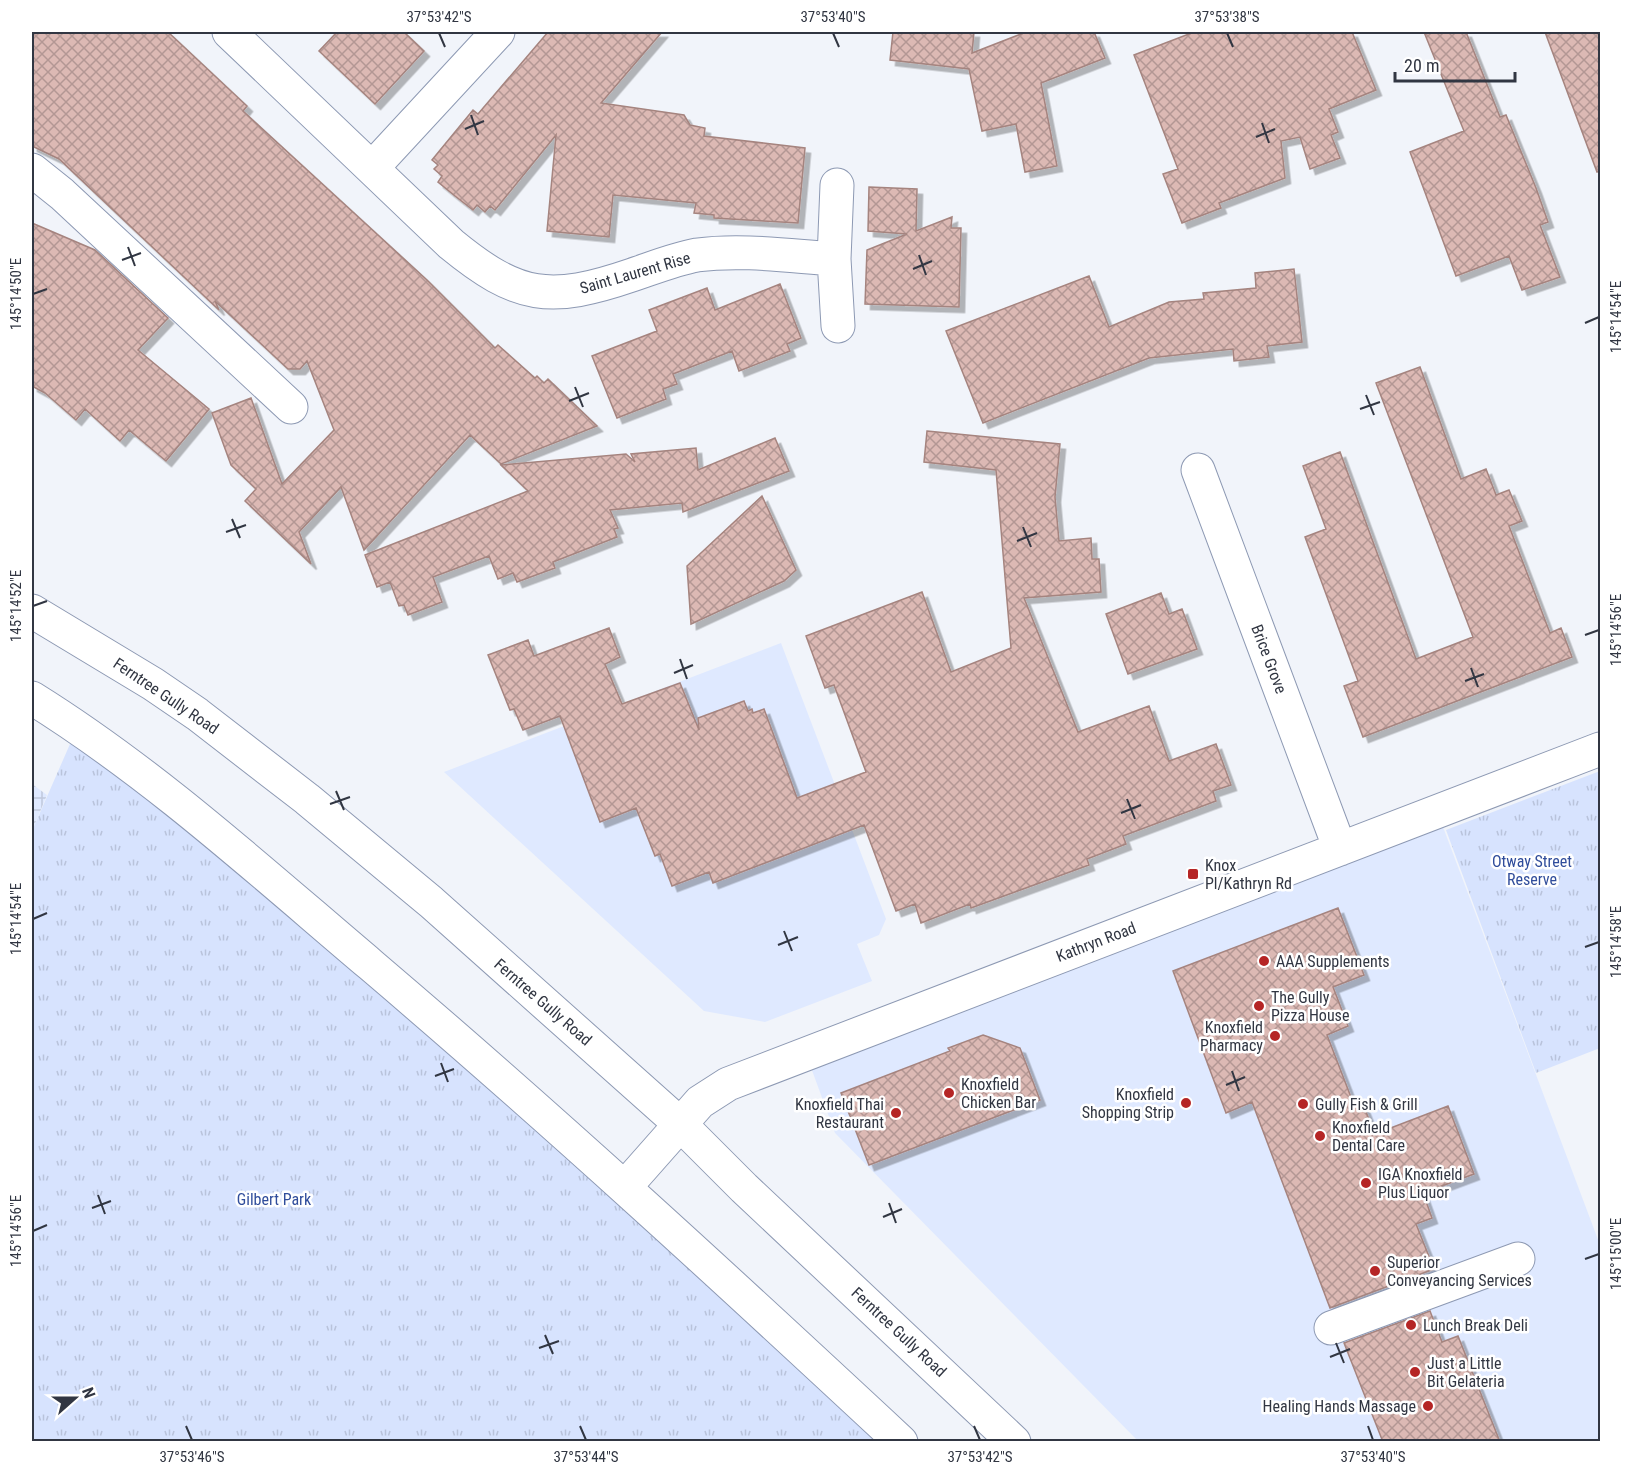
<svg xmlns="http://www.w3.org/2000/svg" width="1632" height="1473" viewBox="0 0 1632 1473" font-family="'Roboto Condensed',sans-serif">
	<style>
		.built { fill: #dfe9ff }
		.industrial { fill: url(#industrial-grid) }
		.park { fill: url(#park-tufts) }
		.building { fill: url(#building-cross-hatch); stroke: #a5847f; stroke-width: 1.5; filter: url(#shadow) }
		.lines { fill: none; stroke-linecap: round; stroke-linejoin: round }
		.pedestrian-casing { stroke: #8d99b3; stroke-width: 35 }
		.minor-casing { stroke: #8d99b3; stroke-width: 35 }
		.primary-casing { stroke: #8d99b3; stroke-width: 35 }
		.pedestrian { stroke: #fff; stroke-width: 33 }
		.minor { stroke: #fff; stroke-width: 33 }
		.primary { stroke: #fff; stroke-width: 33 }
		.ticks { fill: none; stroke: #313642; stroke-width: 2 }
		.poi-dot { fill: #b52525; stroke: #fff; stroke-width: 2 }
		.labels { text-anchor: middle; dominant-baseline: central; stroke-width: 5; stroke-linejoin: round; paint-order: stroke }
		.street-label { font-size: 16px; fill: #313642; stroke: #fff }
		.park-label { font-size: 16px; fill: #304d9b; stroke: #fff }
		.poi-label { font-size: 16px; fill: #313642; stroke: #fff; text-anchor: start }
		.neatline { fill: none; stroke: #313642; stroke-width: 2 }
		.ticks-label { font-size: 15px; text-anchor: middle; fill: #313642 }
	</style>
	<defs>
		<pattern id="industrial-grid" width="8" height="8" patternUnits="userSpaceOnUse" patternTransform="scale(1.5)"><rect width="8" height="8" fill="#dfe9ff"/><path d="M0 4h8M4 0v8" fill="none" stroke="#c0c8dc"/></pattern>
		<pattern id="park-tufts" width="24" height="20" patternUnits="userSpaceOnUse" patternTransform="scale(1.5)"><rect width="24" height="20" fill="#d7e3fe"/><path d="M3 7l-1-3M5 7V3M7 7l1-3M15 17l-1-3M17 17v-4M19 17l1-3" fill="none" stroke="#b9c3db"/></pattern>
		<pattern id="building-cross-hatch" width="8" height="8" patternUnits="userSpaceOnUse" patternTransform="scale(1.5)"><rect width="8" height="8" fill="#dcb9b4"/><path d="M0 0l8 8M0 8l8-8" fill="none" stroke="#b39794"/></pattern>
		<filter id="shadow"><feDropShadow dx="5.5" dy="5.5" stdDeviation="0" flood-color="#0004"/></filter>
	</defs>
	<rect width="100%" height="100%" fill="#f1f4fa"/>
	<path class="built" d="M781 643 886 919 879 935 857 944 872 981 765 1022 704 1011 444 772Z
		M1437 811 1600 1245V1441H1138L835 1133 806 1054Z"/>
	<path class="industrial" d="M32 784 47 795 32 831Z"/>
	<path class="park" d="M77 728 901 1442H32V831Z
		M1600 771V1048L1536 1073 1446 830Z"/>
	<path class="building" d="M32 32H168L247 106 243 111 427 280 495 348 498 345 535 378 537 376 544 383 548 379 597 426 501 464 470 435 364 550 341 487 299 532 311 564 245 501 256 489 231 465 212 413 251 398 282 484 334 430 307 361 300 369H288L215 301 219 310 59 159 32 146Z
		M337 32H404L424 51 375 104 319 51Z
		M548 32H662L601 103 684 115 690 125 705 128 704 136 805 148 798 223 714 218V215L694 213 696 203 613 195 609 237 547 231 556 135 495 210 490 206 485 212 477 205 473 210 455 196 438 182 442 176 434 169 438 165 432 160 473 110 478 114Z
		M893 32H974L972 53 1026 32H1094L1105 58 1041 83 1057 166 1025 172 1016 124 982 131 969 69 890 60Z
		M1194 32H1352L1376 90 1329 109 1338 132 1331 135 1340 158 1310 169 1300 137 1281 141 1285 178 1219 203 1221 208 1182 223 1163 174 1178 169 1134 55Z
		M1424 32H1466L1500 117 1506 115 1536 188 1548 222 1540 225 1560 277 1522 290 1509 256 1456 276 1410 152 1464 131Z
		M1545 32H1600V171L1597 172Z
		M869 187 917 189 916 231 952 217 951 228H961L959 307 865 304 867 250 907 234 868 231Z
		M32 223 95 250 168 318 138 350 209 409 166 461 129 430 120 441 85 409 76 420 45 393 32 386Z
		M1294 269 1302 342 1267 346 1269 357 1234 361 1233 349 1149 358 983 423 946 331 1089 276 1109 327 1169 302 1204 299 1203 293 1256 288 1255 273Z
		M780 284 801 338 787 344 790 351 739 371 732 351 673 374 677 384 663 389 666 399 617 418 592 356 657 331 649 310 707 288 715 310Z
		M1420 367 1461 479 1486 469 1496 495 1509 490 1522 521 1509 526 1550 633 1561 628 1572 657 1363 737 1344 686 1358 681 1305 537 1326 529 1303 466 1340 452 1416 659 1473 637 1376 383Z
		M927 431 1060 444 1055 497 1059 541 1091 538 1092 559H1099L1101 592 1024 598 1078 732 1149 706 1169 761 1216 744 1231 785 1213 791 1216 801 1123 836 1126 844 1087 859 1089 865 971 908 970 904 921 923 915 904 896 911 864 825 713 883 709 872 672 886 660 854 655 856 636 808 600 822 560 716 523 730 514 709 510 710 488 655 528 640 534 656 609 628 620 657 605 664 622 704 680 683 699 730 698 718 744 701 748 711 752 709 753 713 764 709 797 798 866 772 834 685 825 688 806 636 922 592 951 672 1011 648 996 470 924 462Z
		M775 438 789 471 683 512 682 503 610 510 618 528 614 529 617 537 553 562 555 568 517 582 513 573 498 579 489 556 433 577 442 602 408 615 404 605 399 606 390 582 377 587 365 555 528 491 501 465 626 454 635 462 631 454 696 448 698 470Z
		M762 496 796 570 784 581 691 624 687 566Z
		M1161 593 1169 614 1182 609 1197 649 1128 674 1106 614Z
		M1338 908 1364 975 1333 987 1348 1026 1327 1035 1354 1105 1362 1102 1375 1134 1448 1106 1474 1174 1423 1193 1432 1218 1416 1224 1434 1269 1330 1308 1252 1102 1226 1113 1173 971Z
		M983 1035 1020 1048 1040 1100 869 1165 841 1093 950 1051 948 1048Z
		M1430 1311 1442 1342 1458 1336 1500 1442H1383L1344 1343Z"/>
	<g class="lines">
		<defs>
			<path id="pedestrian" d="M1331 1328 1518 1259"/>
			<path id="minor" d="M229 32 451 244C518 299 550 303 632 275 653 268 675 259 697 255 742 249 789 256 834 259
				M373 167 498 32
				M32 170 62 194 291 407
				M837 185 834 259 838 326
				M1198 470 1340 849
				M625 1187 700 1102 728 1084 1600 749"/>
			<path id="primary" d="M32 611 153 684 197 714 307 799 431 902 680 1124 744 1188 1014 1442
				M32 698C154 774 261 872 371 965 552 1119 727 1280 901 1442"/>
		</defs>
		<use href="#pedestrian" class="pedestrian-casing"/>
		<use href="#minor" class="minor-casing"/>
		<use href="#primary" class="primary-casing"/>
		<use href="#pedestrian" class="pedestrian"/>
		<use href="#minor" class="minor"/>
		<use href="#primary" class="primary"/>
	</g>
	<path class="ticks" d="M439 33 445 47M833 33 839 47M1227 33 1233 47M471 115 478 135M1262 123 1269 143M465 129 484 121M1256 137 1275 129M128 247 135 266M919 255 926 275M122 260 141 253M913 269 932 261M33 294 47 289M1585 323 1599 317M575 387 583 407M1366 395 1374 415M569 401 589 393M1360 409 1380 402M232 519 240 538M1023 527 1031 547M226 532 246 525M1017 541 1037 533M33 606 47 601M1585 635 1599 630M680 659 687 679M1471 668 1478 687M674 673 693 665M1465 681 1484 674M336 791 344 810M1127 799 1135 819M330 804 350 797M1121 813 1141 805M33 919 47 913M784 931 792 951M778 945 798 937M1585 947 1599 942M441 1063 448 1082M1232 1071 1239 1091M435 1076 454 1069M1226 1085 1245 1077M98 1195 105 1214M889 1203 896 1223M92 1208 111 1201M883 1217 902 1209M33 1231 47 1225M1585 1259 1599 1254M545 1335 553 1354M1336 1343 1344 1363M539 1348 559 1341M1330 1357 1350 1349M186 1426 192 1440M580 1426 586 1440M974 1426 980 1440M1368 1426 1373 1440"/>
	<g class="poi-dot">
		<rect x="1187" y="868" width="12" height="12" rx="3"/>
		<circle cx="1264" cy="961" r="6"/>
		<circle cx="1259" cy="1006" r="6"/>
		<circle cx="1275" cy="1036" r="6"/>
		<circle cx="949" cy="1093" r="6"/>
		<circle cx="1186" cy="1103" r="6"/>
		<circle cx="1303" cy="1104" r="6"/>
		<circle cx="896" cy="1113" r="6"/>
		<circle cx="1320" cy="1136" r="6"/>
		<circle cx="1366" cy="1183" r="6"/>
		<circle cx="1375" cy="1271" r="6"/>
		<circle cx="1411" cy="1325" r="6"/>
		<circle cx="1415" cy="1372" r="6"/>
		<circle cx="1428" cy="1406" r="6"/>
	</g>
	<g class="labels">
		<g class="street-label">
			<text transform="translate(635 273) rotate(-16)">Saint Laurent Rise</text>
			<text transform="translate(1269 659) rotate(69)">Brice Grove</text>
			<text transform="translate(166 696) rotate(34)">Ferntree Gully Road</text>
			<text transform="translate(1096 942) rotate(-21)">Kathryn Road</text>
			<text transform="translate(543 1002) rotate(41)">Ferntree Gully Road</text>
			<text transform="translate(899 1332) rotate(43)">Ferntree Gully Road</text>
		</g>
		<g class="park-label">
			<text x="1532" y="861">Otway Street<tspan x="1532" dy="18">Reserve</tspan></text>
			<text x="274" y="1199">Gilbert Park</text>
		</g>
		<g class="poi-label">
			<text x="1205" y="865">Knox<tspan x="1205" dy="18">Pl/Kathryn Rd</tspan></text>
			<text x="1276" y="961">AAA Supplements</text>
			<text x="1271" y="997">The Gully<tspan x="1271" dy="18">Pizza House</tspan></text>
			<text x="1263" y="1027" text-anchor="end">Knoxfield<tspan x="1263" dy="18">Pharmacy</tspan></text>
			<text x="961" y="1084">Knoxfield<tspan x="961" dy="18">Chicken Bar</tspan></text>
			<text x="1174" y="1094" text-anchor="end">Knoxfield<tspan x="1174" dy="18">Shopping Strip</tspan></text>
			<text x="884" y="1104" text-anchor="end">Knoxfield Thai<tspan x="884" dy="18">Restaurant</tspan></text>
			<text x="1315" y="1104">Gully Fish &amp; Grill</text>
			<text x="1332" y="1127">Knoxfield<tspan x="1332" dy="18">Dental Care</tspan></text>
			<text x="1378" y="1174">IGA Knoxfield<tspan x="1378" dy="18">Plus Liquor</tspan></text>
			<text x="1387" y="1262">Superior<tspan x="1387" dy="18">Conveyancing Services</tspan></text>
			<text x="1423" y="1325">Lunch Break Deli</text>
			<text x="1427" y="1363">Just a Little<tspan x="1427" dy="18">Bit Gelateria</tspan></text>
			<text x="1416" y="1406" text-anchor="end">Healing Hands Massage</text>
		</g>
	</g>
	<rect width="1632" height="1473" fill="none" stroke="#ffffff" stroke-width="66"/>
	<g transform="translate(75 1398) rotate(69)" stroke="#ffffff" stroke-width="4.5" paint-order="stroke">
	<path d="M0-4.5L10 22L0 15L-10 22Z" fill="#313642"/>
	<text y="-9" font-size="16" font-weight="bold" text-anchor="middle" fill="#313642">N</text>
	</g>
	<path d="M1395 72v9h120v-9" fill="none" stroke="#313642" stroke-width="3"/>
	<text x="1404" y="72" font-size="18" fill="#313642" stroke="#ffffff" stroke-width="4.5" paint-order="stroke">20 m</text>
	<rect x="33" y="33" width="1566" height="1407" class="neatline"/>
	<g class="ticks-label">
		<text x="439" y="22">37°53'42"S</text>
		<text x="833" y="22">37°53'40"S</text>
		<text x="1227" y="22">37°53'38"S</text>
		<text transform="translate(16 294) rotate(-90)" y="5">145°14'50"E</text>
		<text transform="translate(1616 317) rotate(-90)" y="5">145°14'54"E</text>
		<text transform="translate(16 606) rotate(-90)" y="5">145°14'52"E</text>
		<text transform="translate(1616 630) rotate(-90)" y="5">145°14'56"E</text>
		<text transform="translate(16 919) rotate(-90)" y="5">145°14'54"E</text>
		<text transform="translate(1616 942) rotate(-90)" y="5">145°14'58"E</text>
		<text transform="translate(16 1231) rotate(-90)" y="5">145°14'56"E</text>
		<text transform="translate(1616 1254) rotate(-90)" y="5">145°15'00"E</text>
		<text x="192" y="1462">37°53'46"S</text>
		<text x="586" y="1462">37°53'44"S</text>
		<text x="980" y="1462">37°53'42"S</text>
		<text x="1373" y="1462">37°53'40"S</text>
	</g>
</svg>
